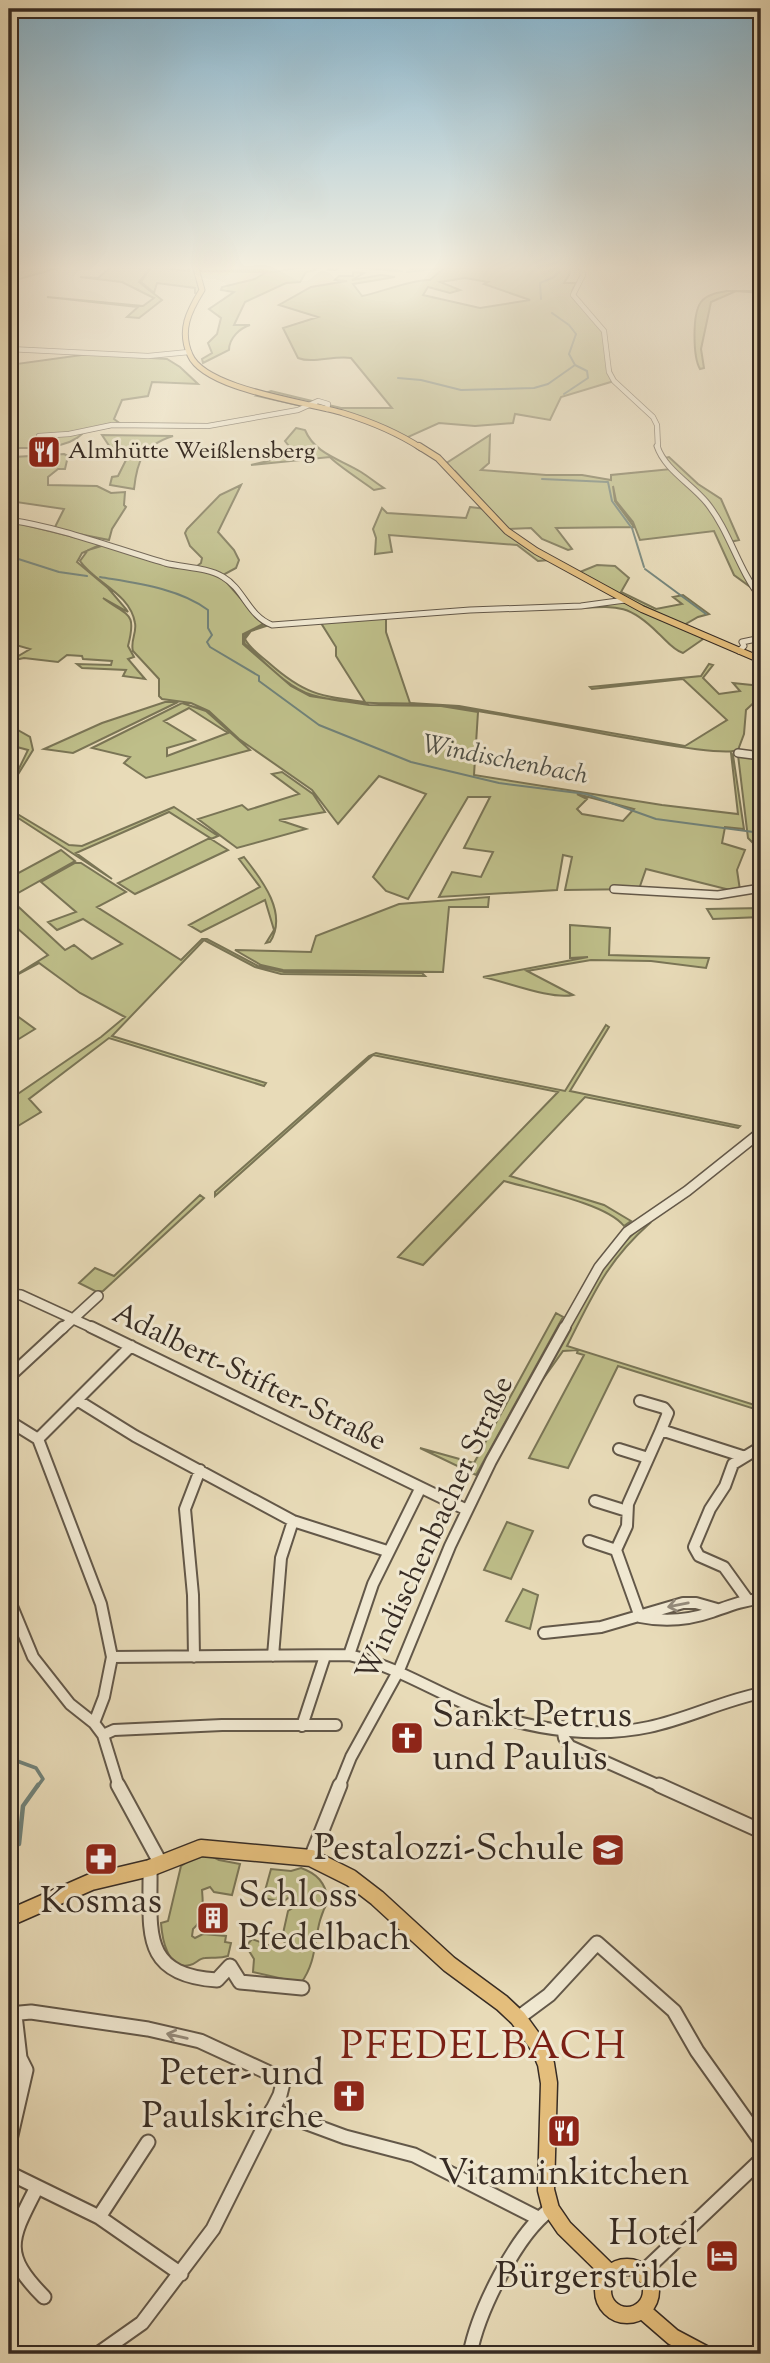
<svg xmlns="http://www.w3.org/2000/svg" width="770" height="2363" viewBox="0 0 770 2363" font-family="'Sorts Mill Goudy',serif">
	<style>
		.green { fill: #bebe89; stroke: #7a7556; stroke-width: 2; fill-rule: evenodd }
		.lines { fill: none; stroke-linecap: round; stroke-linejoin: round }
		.stream-far2 { stroke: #718279; stroke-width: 2 }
		.stream-far1 { stroke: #718279; stroke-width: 3.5 }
		.stream { stroke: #718279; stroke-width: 4.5 }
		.minor-far5-casing { stroke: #635849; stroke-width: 6 }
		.minor-far4-casing { stroke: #635849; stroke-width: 7 }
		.minor-far3-casing { stroke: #635849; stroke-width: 10 }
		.minor-far2-casing { stroke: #635849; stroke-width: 12 }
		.minor-far1-casing { stroke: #635849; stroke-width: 14 }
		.minor-casing { stroke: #635849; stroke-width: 17 }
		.major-far2-casing { stroke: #372c24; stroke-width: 7 }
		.major-far1-casing { stroke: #372c24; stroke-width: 8 }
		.major-casing { stroke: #372c24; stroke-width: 19 }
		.minor-far5 { stroke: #f0e8d1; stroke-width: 4.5 }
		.minor-far4 { stroke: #f0e8d1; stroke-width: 5 }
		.minor-far3 { stroke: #f0e8d1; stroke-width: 7 }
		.minor-far2 { stroke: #f0e8d1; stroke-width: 9 }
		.minor-far1 { stroke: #f0e8d1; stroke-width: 10 }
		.minor { stroke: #f0e8d1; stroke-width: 13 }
		.major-far2 { stroke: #e4be7c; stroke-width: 5 }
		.major-far1 { stroke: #e4be7c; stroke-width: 6 }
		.major { stroke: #e4be7c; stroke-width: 16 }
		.oneway { stroke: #948a7a }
		.labels { text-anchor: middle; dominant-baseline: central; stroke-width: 6; stroke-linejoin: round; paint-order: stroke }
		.far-poi-label { font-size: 24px; fill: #372c24; stroke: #f0e8d1; text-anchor: start }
		.far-water-label { font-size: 26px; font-style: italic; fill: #4f5048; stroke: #f0e8d1 }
		.street-label { font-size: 30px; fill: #372c24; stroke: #f0e8d1 }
		.near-poi-label { font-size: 37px; fill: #372c24; stroke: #f0e8d1; text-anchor: end }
		.near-quarter-label { font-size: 40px; letter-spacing: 2px; fill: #7a1f14; stroke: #f0e8d1 }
	</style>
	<rect width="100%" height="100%" fill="#e8dbb8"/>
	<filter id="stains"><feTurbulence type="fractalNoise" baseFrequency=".00286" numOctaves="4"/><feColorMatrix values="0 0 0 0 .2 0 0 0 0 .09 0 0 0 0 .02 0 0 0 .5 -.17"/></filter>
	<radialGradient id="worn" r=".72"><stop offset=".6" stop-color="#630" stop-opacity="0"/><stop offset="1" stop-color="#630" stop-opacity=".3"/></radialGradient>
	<path class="green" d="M31 265H68L9 282V272Z
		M187 265H193L200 285 199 294 195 293V288L157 283 154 293 141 282 151 267 189 271Z
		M197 265 202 271 262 270 273 272 316 265H357L397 271 340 266 336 270H327L337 266 314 268 315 270 306 272 300 282 286 283 245 302 234 325H250C240 328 229 338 229 350L203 363 202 359 212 353 208 343 217 334 221 318 209 309 234 292 221 290 222 287 255 279 266 272 200 271Z
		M454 265H579L580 268H570L569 275 564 283H576L572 291 573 295 604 331 607 358 614 381 561 397 550 420 515 414 513 423 475 426 439 423 406 438 383 427 311 405 306 407 257 396 271 391 341 408H392L351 358C334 355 313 364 298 358L283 328 318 317 279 305 311 287 347 281 335 280 339 276H353V272L364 273 352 280 381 275 395 277 353 284 362 296C382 292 413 279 430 280L444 268 409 269 412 268ZM465 278 488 282 484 284 530 300 480 308 423 295 428 287 450 293 460 290 440 282Z
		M108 266 149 269 139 282 162 300 139 318 127 317 138 307 47 297 143 306 154 298 122 282 80 277 98 278 111 267Z
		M727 291H761V293L736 291 711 302 701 349 704 368 700 369C693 357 692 314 701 302 707 294 718 293 727 291Z
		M89 354 167 359 180 367 198 384 152 382 148 396 122 400 114 419 122 425 77 433 82 434C66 450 31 448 9 448V365Z
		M296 428 305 430C315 454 340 459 361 472 369 477 376 483 384 488L374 490C366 484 333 462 330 457L251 465 289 456 292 450 285 441Z
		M102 435 173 436C142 446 137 461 134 489L110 485 112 477 118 476 127 458 137 453 110 447Z
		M490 435 489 463 481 470 546 475H582L611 480V475L672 469 665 458 669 457 698 484 721 499 739 540 730 542 753 589 734 575 714 531 640 540 633 522 616 501 613 486 615 501 634 527 556 528 572 549 568 550 542 539 531 528 508 529 455 471 452 472 445 464Z
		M64 454 68 456 65 469H58L48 477V485L97 486 111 493 125 492 124 505 126 507 112 529 109 540 54 529 64 509 9 501V475L14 457Z
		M241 485 218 532 234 550 239 560 236 568 221 576 263 624 243 634V644L291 686 310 696 369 705 441 706 478 712 474 775 662 805 738 814 731 753 733 755 744 829 725 827 722 843 745 850 737 870 740 890 734 891 646 869 639 889 565 890 572 857 563 855 557 890 439 897 452 872 481 877 493 852 464 848 490 797H468L408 899 386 891 373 877 426 794 379 776 338 824 312 790 239 739 209 711 191 703 162 699 159 696V679L133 651C130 641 137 633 135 623 130 593 95 583 80 561L88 550 108 544 192 570 201 563 202 558 190 546 185 533 187 529 220 495ZM577 794 634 809 623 821 582 814 577 809 587 799Z
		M470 507 486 509 495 519 551 560 538 561 517 545 389 535 392 552 375 554 376 538 373 529 382 508 387 513 466 518Z
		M9 521 102 544 82 553 77 562 108 588 126 609 128 612 103 598C128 617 137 611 128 646L134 657 128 659 145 679 123 676 126 670 82 668 77 664 111 665 112 661 83 659 82 656 67 655 58 662 24 658 10 661 30 649 9 643Z
		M597 565 615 566 629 578 621 592 656 609 682 604 673 597 683 595 709 614 698 617 684 625 628 599 580 572Z
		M616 602 627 603 706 637 683 653C673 650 666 640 658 633 629 604 617 606 579 608Z
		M386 617V632L410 703 459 706 685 746 727 720 683 679 592 689 590 687 701 676 709 664 713 665 703 678 719 694 740 691 733 683 761 686V696L746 710 744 734 738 750C725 756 662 744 644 741 577 730 511 715 445 706 401 700 355 708 312 695 286 687 264 661 245 644L243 639C247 630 260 626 269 625L251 631 245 639C250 649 261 656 269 663 304 694 319 696 365 702L336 656V647L321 623Z
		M165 702H178L73 753 44 749 102 723Z
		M182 703 206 711 250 750 146 778 124 763 130 757 92 748ZM189 708 228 733 167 756V748L195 740 164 721Z
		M9 725 30 737 33 750 9 789 28 750 13 746 9 753Z
		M738 755 761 757V851L748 838Z
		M282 772 313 794 325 812 279 820 306 829 237 848 198 819 242 805 248 810 299 794 272 774Z
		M174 807 218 836 211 839 228 850 135 894 118 883 210 838 169 812 76 853 112 879 9 812V809L69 845 82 846Z
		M61 850 75 861 9 898V878Z
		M244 857C263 881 288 914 270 942L266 943 274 930 265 900 201 932 189 925 260 887 239 859Z
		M75 863H81L126 892 97 907 181 960 202 939H207L258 966 284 972 422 973 425 976 281 974 255 967 204 940 112 1036 266 1083 264 1086 109 1038 29 1099 41 1112 13 1129 9 1128V1100L101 1037 125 1017 80 993 39 963 9 979 48 955 9 921 10 899 65 950 74 945 92 959 122 944 83 919 57 930 48 922 76 912 41 882Z
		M489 897 488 907H449L443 972 283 970 261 965 235 950 311 952 316 936 399 904Z
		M761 908V917L713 919 707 909Z
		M570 925 610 928 609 955 709 958 706 968 651 961 591 960 527 971 573 995C551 1000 507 982 483 977L588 957 570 958Z
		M9 1010 35 1029 9 1045Z
		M606 1025 609 1027 570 1091 740 1126 738 1128 585 1097 510 1176 604 1205 631 1221 624 1226C606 1203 535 1190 504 1181L423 1265 398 1257 558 1092 373 1055 215 1196V1192L369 1056 376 1053 565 1091Z
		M200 1195 204 1198 103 1291 97 1292 79 1283 95 1268 114 1276Z
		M646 1222 650 1223C606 1262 593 1295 567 1346L761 1407V1411L618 1366 568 1468 529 1458 584 1355 577 1353 578 1350 563 1351 543 1379 540 1378 609 1256Z
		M556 1313 563 1317 476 1475 420 1448 474 1463Z
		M507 1522 533 1531 511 1579 484 1570Z
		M523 1589 538 1595 530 1629 506 1621Z
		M209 1855 219 1860 240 1864 232 1895 214 1892 210 1887 202 1890C203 1902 205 1919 193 1929L192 1936 195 1938 203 1934 226 1936 225 1942 231 1943 228 1956C219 1959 214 1957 205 1958 199 1958 196 1964 190 1965 167 1971 162 1937 161 1923L168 1921 181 1866 192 1859Z
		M301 1868C318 1874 324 1882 329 1900 311 1928 321 1956 301 1983L253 1972 254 1959 246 1946 252 1939 281 1950 287 1946 282 1938 288 1911 294 1907 293 1899 288 1898 283 1902 263 1898 271 1869 291 1871Z"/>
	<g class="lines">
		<path class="stream-far2" d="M362 265 402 271
			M407 272 467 265
			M9 276 44 265
			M541 299 540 283 554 277 559 271 558 265
			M398 378 421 380 461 390 534 388 548 384 575 365 569 354 576 334 569 325 552 313
			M564 394 588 378 587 371 575 365
			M542 479 608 482 612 501 631 527
			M632 528 644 567
			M9 556 59 572 87 576
			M645 569 706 614
			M100 577C135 583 179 588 208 610V628L212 635 207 642 210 647 259 676V681L319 725 411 762 499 783 586 794 656 819 761 833"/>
		<path class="stream-far1" d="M9 1758 36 1768 43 1779 37 1787"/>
		<path class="stream" d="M19 1844 23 1806 38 1785"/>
		<defs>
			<path id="minor-far5" d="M580 265 583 275 573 295 604 331 609 372 614 381 653 417 657 425 658 448
				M9 349 148 356 189 352
				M39 436 69 434 112 425 208 426 298 410 318 401 328 404 327 409"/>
			<path id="minor-far4" d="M657 446C665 470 692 484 707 503 730 532 738 569 761 598
				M9 520C63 528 113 548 165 563 184 568 206 567 223 577 244 589 248 616 272 625L470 610 581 606 625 600
				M739 651 744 646 742 642 761 638
				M761 664V675"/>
			<path id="minor-far3" d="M738 753 761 756
				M614 889 718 895 761 888"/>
			<path id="minor-far2" d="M9 1294 21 1295 95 1329
				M62 1329 98 1296
				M564 1329 599 1267 627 1232 687 1191 761 1132"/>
			<path id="minor-far1" d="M91 1327 467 1510
				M9 1377 63 1327
				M77 1400 135 1436 293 1521 387 1551
				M640 1401 664 1408 668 1413 661 1430
				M9 1421 38 1439 101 1604 112 1657 104 1697 94 1723
				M38 1439 131 1346
				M619 1449 648 1458
				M595 1501 627 1511
				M589 1541 616 1550 640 1617
				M616 1550 627 1526 628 1504 661 1430 742 1456
				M9 1599 33 1657 70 1704 94 1723 103 1735 119 1787
				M747 1599 724 1567 699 1556 694 1547 710 1509 725 1486 733 1464 761 1447
				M640 1617C664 1622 689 1620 712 1612 729 1606 743 1600 761 1599
				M544 1633 601 1627 683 1603H696L717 1609
				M349 1655 373 1584 420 1489
				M273 1656 281 1558 293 1521
				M112 1657 349 1655C400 1667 442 1697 491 1714 540 1731 598 1738 649 1727 687 1719 722 1701 761 1693
				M194 1657 193 1595 185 1509 200 1470
				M302 1726 325 1656
				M562 1727 564 1738 570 1746 662 1787
				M103 1735 114 1730 222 1725H336
				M339 1787 351 1757 399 1670 450 1546 491 1461 565 1327"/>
			<path id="minor" d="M118 1785 161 1864
				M659 1785 761 1831
				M311 1858 340 1785
				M150 1868C151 1930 139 1975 217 1980L230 1966 240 1982 302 1988
				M9 2014 31 2012 148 2029 200 2041 280 2078 283 2083 280 2095 213 2229 142 2323 98 2354
				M518 2018 549 1995 597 1943 674 2011 697 2051 761 2141
				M272 2110 345 2137 414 2155 538 2218
				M9 2144 26 2070 20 2058 15 2015
				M9 2173 99 2217 181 2274
				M37 2187C11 2238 0 2253 44 2297
				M99 2217 148 2142
				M642 2273 761 2160
				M470 2354C478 2312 516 2234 551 2209"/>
			<path id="major-far2" d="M195 265 202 290C189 311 179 330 190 355 205 390 308 402 343 413 369 421 398 433 421 448"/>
			<path id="major-far1" d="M419 446 438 458 507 531 536 551 642 609 761 660"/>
			<path id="major" d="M9 1918 91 1882 150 1868 201 1848 311 1858 351 1878 377 1898 449 1964 502 2003 518 2018 539 2047 546 2064 549 2083 546 2190 551 2209 564 2228 610 2273
				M603 2291a24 24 0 1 1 48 0a24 24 0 1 1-48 0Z
				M643 2311 673 2337 705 2354"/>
		</defs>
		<use href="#minor-far5" class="minor-far5-casing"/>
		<use href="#minor-far4" class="minor-far4-casing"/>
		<use href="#minor-far3" class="minor-far3-casing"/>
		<use href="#minor-far2" class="minor-far2-casing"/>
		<use href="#minor-far1" class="minor-far1-casing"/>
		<use href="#minor" class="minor-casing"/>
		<use href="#major-far2" class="major-far2-casing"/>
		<use href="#major-far1" class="major-far1-casing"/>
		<use href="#major" class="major-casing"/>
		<use href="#minor-far5" class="minor-far5"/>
		<use href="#minor-far4" class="minor-far4"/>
		<use href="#minor-far3" class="minor-far3"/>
		<use href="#minor-far2" class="minor-far2"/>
		<use href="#minor-far1" class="minor-far1"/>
		<use href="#minor" class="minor"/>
		<use href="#major-far2" class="major-far2"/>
		<use href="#major-far1" class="major-far1"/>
		<use href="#major" class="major"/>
	</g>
	<defs><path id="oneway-shaft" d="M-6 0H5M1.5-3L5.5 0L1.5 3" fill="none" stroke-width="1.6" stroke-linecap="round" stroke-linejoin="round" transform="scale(1.75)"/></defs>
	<g class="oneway">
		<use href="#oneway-shaft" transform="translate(678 1605) rotate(169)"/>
		<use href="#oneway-shaft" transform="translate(177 2036) rotate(-167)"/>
	</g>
	<linearGradient id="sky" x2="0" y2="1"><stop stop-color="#87b7d2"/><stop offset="0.45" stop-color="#f5efdf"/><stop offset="1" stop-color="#f5efdf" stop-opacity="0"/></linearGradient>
	<rect width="770" height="595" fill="url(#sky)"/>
	<defs>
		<symbol id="restaurant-square" viewBox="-11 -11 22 22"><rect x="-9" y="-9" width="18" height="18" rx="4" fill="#8f2418" stroke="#f0e8d1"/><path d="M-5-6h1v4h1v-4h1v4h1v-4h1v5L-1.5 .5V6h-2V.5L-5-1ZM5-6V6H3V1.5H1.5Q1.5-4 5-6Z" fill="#fff"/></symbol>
		<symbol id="church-square" viewBox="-11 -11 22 22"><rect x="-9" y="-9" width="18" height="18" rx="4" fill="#8f2418" stroke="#f0e8d1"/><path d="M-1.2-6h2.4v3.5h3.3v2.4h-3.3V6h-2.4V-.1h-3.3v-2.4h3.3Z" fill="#fff"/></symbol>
		<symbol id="school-square" viewBox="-11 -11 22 22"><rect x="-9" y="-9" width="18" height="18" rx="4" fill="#8f2418" stroke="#f0e8d1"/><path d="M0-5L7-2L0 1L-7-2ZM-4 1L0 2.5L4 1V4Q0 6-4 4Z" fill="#fff"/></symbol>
		<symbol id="pharmacy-square" viewBox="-11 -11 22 22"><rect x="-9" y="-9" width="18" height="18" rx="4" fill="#8f2418" stroke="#f0e8d1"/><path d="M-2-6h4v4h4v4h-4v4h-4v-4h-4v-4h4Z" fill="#fff"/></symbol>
		<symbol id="building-square" viewBox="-11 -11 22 22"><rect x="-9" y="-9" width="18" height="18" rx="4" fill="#8f2418" stroke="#f0e8d1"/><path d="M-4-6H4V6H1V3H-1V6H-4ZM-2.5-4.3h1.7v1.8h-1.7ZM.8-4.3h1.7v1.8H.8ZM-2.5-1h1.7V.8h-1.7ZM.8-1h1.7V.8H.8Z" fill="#fff"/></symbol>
		<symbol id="hotel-square" viewBox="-11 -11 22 22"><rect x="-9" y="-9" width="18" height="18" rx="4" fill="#8f2418" stroke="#f0e8d1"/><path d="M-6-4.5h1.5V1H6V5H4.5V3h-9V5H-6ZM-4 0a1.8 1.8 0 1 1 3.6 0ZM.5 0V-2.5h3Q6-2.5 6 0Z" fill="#fff"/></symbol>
	</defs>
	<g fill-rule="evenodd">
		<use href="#restaurant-square" x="25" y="433" width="38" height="38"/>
		<use href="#church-square" x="388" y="1719" width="38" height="38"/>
		<use href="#school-square" x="589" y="1831" width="38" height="38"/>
		<use href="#pharmacy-square" x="82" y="1840" width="38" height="38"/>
		<use href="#building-square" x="194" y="1899" width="38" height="38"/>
		<use href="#church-square" x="330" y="2077" width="38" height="38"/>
		<use href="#restaurant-square" x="545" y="2112" width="38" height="38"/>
		<use href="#hotel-square" x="703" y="2237" width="38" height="38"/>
	</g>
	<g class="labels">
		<g class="far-poi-label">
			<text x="68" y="452">Almhütte Weißlensberg</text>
		</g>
		<g class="far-water-label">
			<text transform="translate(505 761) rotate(11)">Windischenbach</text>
		</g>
		<g class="street-label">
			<text transform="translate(249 1378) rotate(26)">Adalbert-Stifter-Straße</text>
			<text transform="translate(436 1529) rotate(-65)">Windischenbacher Straße</text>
		</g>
		<g class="near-poi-label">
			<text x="432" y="1717" text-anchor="start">Sankt Petrus<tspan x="432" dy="43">und Paulus</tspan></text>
			<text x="584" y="1850">Pestalozzi-Schule</text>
			<text x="238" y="1897" text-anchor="start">Schloss<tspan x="238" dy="43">Pfedelbach</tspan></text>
			<text x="101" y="1903" text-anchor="middle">Kosmas</text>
			<text x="324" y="2075">Peter- und<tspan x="324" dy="43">Paulskirche</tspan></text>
			<text x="564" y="2175" text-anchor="middle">Vitaminkitchen</text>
			<text x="698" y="2235">Hotel<tspan x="698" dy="43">Bürgerstüble</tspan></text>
		</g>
		<g class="near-quarter-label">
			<text x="484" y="2048">PFEDELBACH</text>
		</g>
	</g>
	<rect width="770" height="2363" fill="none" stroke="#e8dbb8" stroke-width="35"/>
	<rect x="10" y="10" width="749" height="2342" fill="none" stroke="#372c24" stroke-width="3.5"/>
	<rect x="18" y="18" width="735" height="2328" fill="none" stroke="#372c24" stroke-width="2"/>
	<rect width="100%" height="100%" filter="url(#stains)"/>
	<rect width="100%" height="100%" fill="url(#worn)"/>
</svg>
